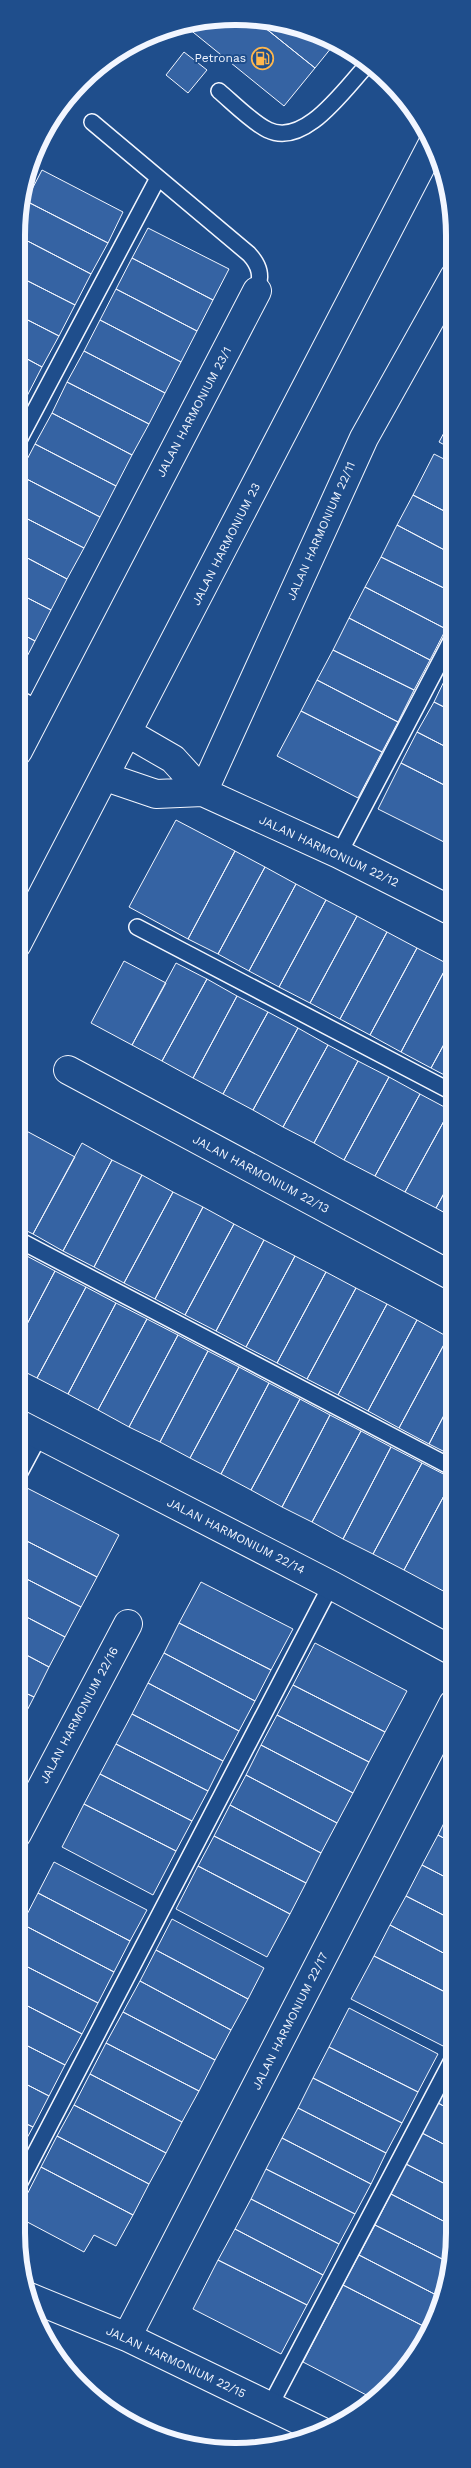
<svg xmlns="http://www.w3.org/2000/svg" width="471" height="2468" viewBox="0 0 471 2468" font-family="'Work Sans',sans-serif">
	<style>
		.building { fill: #3563a3; stroke: #f2f6ff }
		.lines { fill: none; stroke-linecap: round; stroke-linejoin: round }
		.service-casing { stroke: #f2f6ff; stroke-width: 18 }
		.minor-casing { stroke: #f2f6ff; stroke-width: 30 }
		.service { stroke: #1f4e8c; stroke-width: 15 }
		.minor { stroke: #1f4e8c; stroke-width: 28 }
		.labels { text-anchor: middle; dominant-baseline: central; stroke-width: 4; stroke-linejoin: round; paint-order: stroke }
		.poi-label { font-size: 12px; fill: #f2f6ff; stroke: #1f4e8c; text-anchor: end }
		.street-label { font-size: 12px; fill: #f2f6ff; stroke: #1f4e8c }
		.rim { fill: none; stroke: #f2f6ff; stroke-width: 6 }
	</style>
	<rect width="100%" height="100%" fill="#1f4e8c"/>
	<path class="building" d="M264 18 332 39 336 42 315 68 254 19Z
		M254 19 315 68 284 106 183 24Z
		M184 52 207 70 188 93 166 75Z
		M42 170 123 212 108 243 26 201Z
		M26 201 108 243 91 274 18 236V217Z
		M148 228 229 269 213 300 132 258Z
		M18 236 91 274 75 305 18 276Z
		M132 258 213 300 197 331 116 289Z
		M18 276 75 305 59 336 18 315Z
		M116 289 197 331 181 362 100 320Z
		M18 315 59 336 42 367 18 354Z
		M100 320 181 362 165 393 84 351Z
		M84 351 165 393 149 424 67 382Z
		M18 354 42 367 26 398 18 394Z
		M67 382 149 424 132 455 52 413Z
		M18 394 26 398 18 414Z
		M52 413 132 455 116 486 35 444Z
		M454 414V450L439 442Z
		M35 444 116 486 100 517 19 475Z
		M434 454 454 464V516L413 495Z
		M19 475 100 517 84 548 18 514Z
		M413 495 454 516V555L397 525Z
		M18 514 84 548 67 579 18 553Z
		M397 525 454 555V593L381 557Z
		M18 553 67 579 51 610 18 593Z
		M381 557 454 593V613L446 629 365 587Z
		M365 587 446 629 430 660 349 618Z
		M18 593 51 610 35 641 18 632Z
		M349 618 430 660 414 690 333 650Z
		M18 632 35 641 19 672H18Z
		M333 650 414 690 398 722 317 680Z
		M449 671 454 673V712L434 702Z
		M317 680 398 722 382 752 301 711Z
		M434 702 454 712V751L417 732Z
		M301 711 382 752 358 798 277 756Z
		M417 732 454 751V790L401 763Z
		M401 763 454 790V847L378 809Z
		M176 820 235 851 188 939 129 907Z
		M235 851 265 867 218 954 188 939Z
		M265 867 296 884 249 971 218 954Z
		M296 884 326 900 279 987 249 971Z
		M326 900 357 916 310 1003 279 987Z
		M357 916 387 932 340 1019 310 1003Z
		M387 932 417 948 370 1035 340 1019Z
		M417 948 448 964 401 1052 370 1035Z
		M124 961 166 983 132 1045 91 1023Z
		M176 963 207 979 162 1061 132 1045Z
		M448 964 454 967V1026L431 1068 401 1052Z
		M207 979 237 996 193 1078 162 1061Z
		M237 996 268 1012 223 1094 193 1078Z
		M268 1012 298 1028 253 1110 223 1094Z
		M454 1026V1080L431 1068Z
		M298 1028 328 1045 283 1127 253 1110Z
		M328 1045 358 1061 314 1143 283 1127Z
		M358 1061 389 1077 344 1160 314 1143Z
		M389 1077 420 1094 375 1176 344 1160Z
		M420 1094 450 1110 405 1192 375 1176Z
		M450 1110 454 1112V1175L436 1208 405 1192Z
		M19 1127 75 1157 33 1234 17 1226Z
		M82 1143 112 1160 63 1251 33 1234Z
		M112 1160 142 1175 94 1267 63 1251Z
		M142 1175 173 1192 124 1283 94 1267Z
		M454 1175V1218L436 1208Z
		M173 1192 203 1207 155 1299 124 1283Z
		M203 1207 234 1224 185 1315 155 1299Z
		M234 1224 264 1240 216 1331 185 1315Z
		M264 1240 295 1256 246 1347 216 1331Z
		M17 1251 25 1255 17 1270Z
		M25 1255 55 1271 17 1343V1270Z
		M295 1256 326 1272 277 1363 246 1347Z
		M55 1271 86 1287 37 1378 17 1368V1343Z
		M326 1272 356 1288 307 1379 277 1363Z
		M86 1287 116 1303 68 1394 37 1378Z
		M356 1288 387 1304 338 1395 307 1379Z
		M116 1303 147 1319 98 1410 68 1394Z
		M387 1304 417 1320 368 1411 338 1395Z
		M147 1319 178 1335 129 1427 98 1410Z
		M417 1320 448 1337 399 1428 368 1411Z
		M178 1335 208 1351 160 1442 129 1427Z
		M448 1337 454 1340 453 1398 429 1444 399 1428Z
		M208 1351 239 1367 190 1458 160 1442Z
		M239 1367 269 1383 221 1474 190 1458Z
		M269 1383 300 1399 251 1490 221 1474Z
		M453 1398V1456L429 1444Z
		M300 1399 330 1415 282 1507 251 1490Z
		M330 1415 361 1431 312 1522 282 1507Z
		M361 1431 391 1447 343 1539 312 1522Z
		M391 1447 422 1463 373 1554 343 1539Z
		M422 1463 453 1479 404 1570 373 1554Z
		M453 1479V1581L447 1593 404 1570Z
		M27 1488 119 1535 97 1577 17 1536V1507Z
		M17 1536 97 1577 81 1607 17 1574Z
		M17 1574 81 1607 65 1637 17 1612Z
		M201 1582 293 1629 271 1670 179 1623Z
		M17 1612 65 1637 49 1667 17 1650Z
		M179 1623 271 1670 255 1701 164 1653Z
		M315 1643 407 1691 385 1732 293 1685Z
		M17 1650 49 1667 34 1697 17 1689Z
		M164 1653 255 1701 239 1731 148 1683Z
		M148 1683 239 1731 223 1761 132 1714Z
		M293 1685 385 1732 369 1762 277 1715Z
		M17 1689 34 1697 18 1728 17 1727Z
		M132 1714 223 1761 208 1791 116 1744Z
		M277 1715 369 1762 353 1793 261 1745Z
		M116 1744 208 1791 192 1821 100 1774Z
		M261 1745 353 1793 337 1823 246 1775Z
		M100 1774 192 1821 176 1851 84 1804Z
		M246 1775 337 1823 321 1853 230 1805Z
		M84 1804 176 1851 153 1895 62 1847Z
		M230 1805 321 1853 306 1883 214 1836Z
		M453 1805V1843L438 1835Z
		M438 1835 453 1843V1881L422 1865Z
		M214 1836 306 1883 290 1914 198 1866Z
		M54 1862 147 1910 130 1941 38 1893Z
		M422 1865 453 1881V1920L406 1896Z
		M198 1866 290 1914 267 1957 176 1909Z
		M38 1893 130 1941 114 1972 22 1924Z
		M406 1896 453 1920V1958L390 1925Z
		M172 1919 264 1968 248 1999 156 1950Z
		M22 1924 114 1972 98 2003 16 1961 17 1935Z
		M390 1925 453 1958V1996L374 1956Z
		M156 1950 248 1999 231 2030 140 1981Z
		M374 1956 453 1996V2027L443 2046 351 1999Z
		M16 1961 98 2003 82 2034 16 2000Z
		M140 1981 231 2030 215 2060 123 2012Z
		M16 2000 82 2034 65 2065 16 2040Z
		M349 2008 438 2054 418 2092 329 2047Z
		M123 2012 215 2060 199 2091 106 2043Z
		M16 2040 65 2065 49 2096 16 2079Z
		M106 2043 199 2091 182 2122 90 2074Z
		M329 2047 418 2092 402 2123 313 2078Z
		M90 2074 182 2122 166 2153 74 2105Z
		M453 2074V2111L438 2103Z
		M313 2078 402 2123 386 2153 298 2108Z
		M16 2079 49 2096 33 2127 16 2119Z
		M438 2103 453 2111V2149L422 2133Z
		M74 2105 166 2153 149 2184 57 2136Z
		M298 2108 386 2153 371 2184 282 2138Z
		M16 2119 33 2127 16 2158Z
		M422 2133 453 2149V2188L406 2164Z
		M57 2136 149 2184 133 2215 41 2167Z
		M282 2138 371 2184 355 2214 266 2169Z
		M406 2164 453 2188V2226L391 2194Z
		M41 2167 133 2215 116 2246 94 2235 84 2252 16 2216Z
		M266 2169 355 2214 339 2244 251 2199Z
		M391 2194 453 2226 452 2264 375 2225Z
		M251 2199 339 2244 323 2275 235 2229Z
		M375 2225 452 2264 442 2298 359 2255Z
		M235 2229 323 2275 307 2305 218 2260Z
		M359 2255 442 2298 431 2330 343 2285Z
		M218 2260 307 2305 281 2354 193 2309Z
		M343 2285 431 2330 376 2400 303 2362Z"/>
	<g class="lines">
		<defs>
			<path id="service" d="M219 91C232 102 254 124 268 130 305 148 345 88 368 64
				M92 122 249 254C260 266 262 276 257 291
				M18 442 158 178
				M18 698 39 709
				M339 854 454 635
				M137 927 454 1093
				M17 1239 453 1468
				M17 1478 40 1435
				M16 2190 331 1585
				M270 2406 453 2058"/>
			<path id="minor" d="M128 733 173 759 203 792 339 854 454 912
				M18 751 257 291
				M106 777 156 794 203 792
				M203 792 364 438 454 277
				M17 944 433 143
				M68 1070 454 1277
				M17 1423 331 1585 453 1651
				M17 1834 128 1624
				M29 2297 127 2337 321 2431
				M127 2337 453 1704"/>
		</defs>
		<use href="#service" class="service-casing"/>
		<use href="#minor" class="minor-casing"/>
		<use href="#service" class="service"/>
		<use href="#minor" class="minor"/>
	</g>
	<defs>
		<symbol id="fuel-ring" viewBox="-11 -11 22 22"><circle r="9.5" fill="#1f4e8c" stroke="#ffb74d" stroke-width="1.5"/><path d="M-5.5-6h7V0h2V4h1.3V-2.5L3-4.5l.8-.8L6-3V5H2.5V1h-1V6h-7ZM-4.2-4.7v3.2H.2V-4.7Z" fill="#ffb74d"/></symbol>
	</defs>
	<g fill-rule="evenodd">
		<use href="#fuel-ring" x="250" y="46" width="25" height="25"/>
	</g>
	<g class="labels">
		<g class="poi-label">
			<text x="246" y="58">Petronas</text>
		</g>
		<g class="street-label">
			<text transform="translate(194 412) rotate(-62)">JALAN HARMONIUM 23/1</text>
			<text transform="translate(321 531) rotate(-66)">JALAN HARMONIUM 22/11</text>
			<text transform="translate(226 544) rotate(-63)">JALAN HARMONIUM 23</text>
			<text transform="translate(329 851) rotate(25)">JALAN HARMONIUM 22/12</text>
			<text transform="translate(261 1174) rotate(28)">JALAN HARMONIUM 22/13</text>
			<text transform="translate(236 1536) rotate(27)">JALAN HARMONIUM 22/14</text>
			<text transform="translate(79 1715) rotate(-62)">JALAN HARMONIUM 22/16</text>
			<text transform="translate(290 2021) rotate(-63)">JALAN HARMONIUM 22/17</text>
			<text transform="translate(176 2362) rotate(25)">JALAN HARMONIUM 22/15</text>
		</g>
	</g>
	<path d="M0 0H471V2468H0ZM235 25H236A210 210 0 0 1 446 235V2233A210 210 0 0 1 236 2443H235A210 210 0 0 1 25 2233V235A210 210 0 0 1 235 25Z" fill="#1f4e8c" fill-rule="evenodd"/>
	<path class="rim" d="M235 25H236A210 210 0 0 1 446 235V2233A210 210 0 0 1 236 2443H235A210 210 0 0 1 25 2233V235A210 210 0 0 1 235 25Z"/>
</svg>
